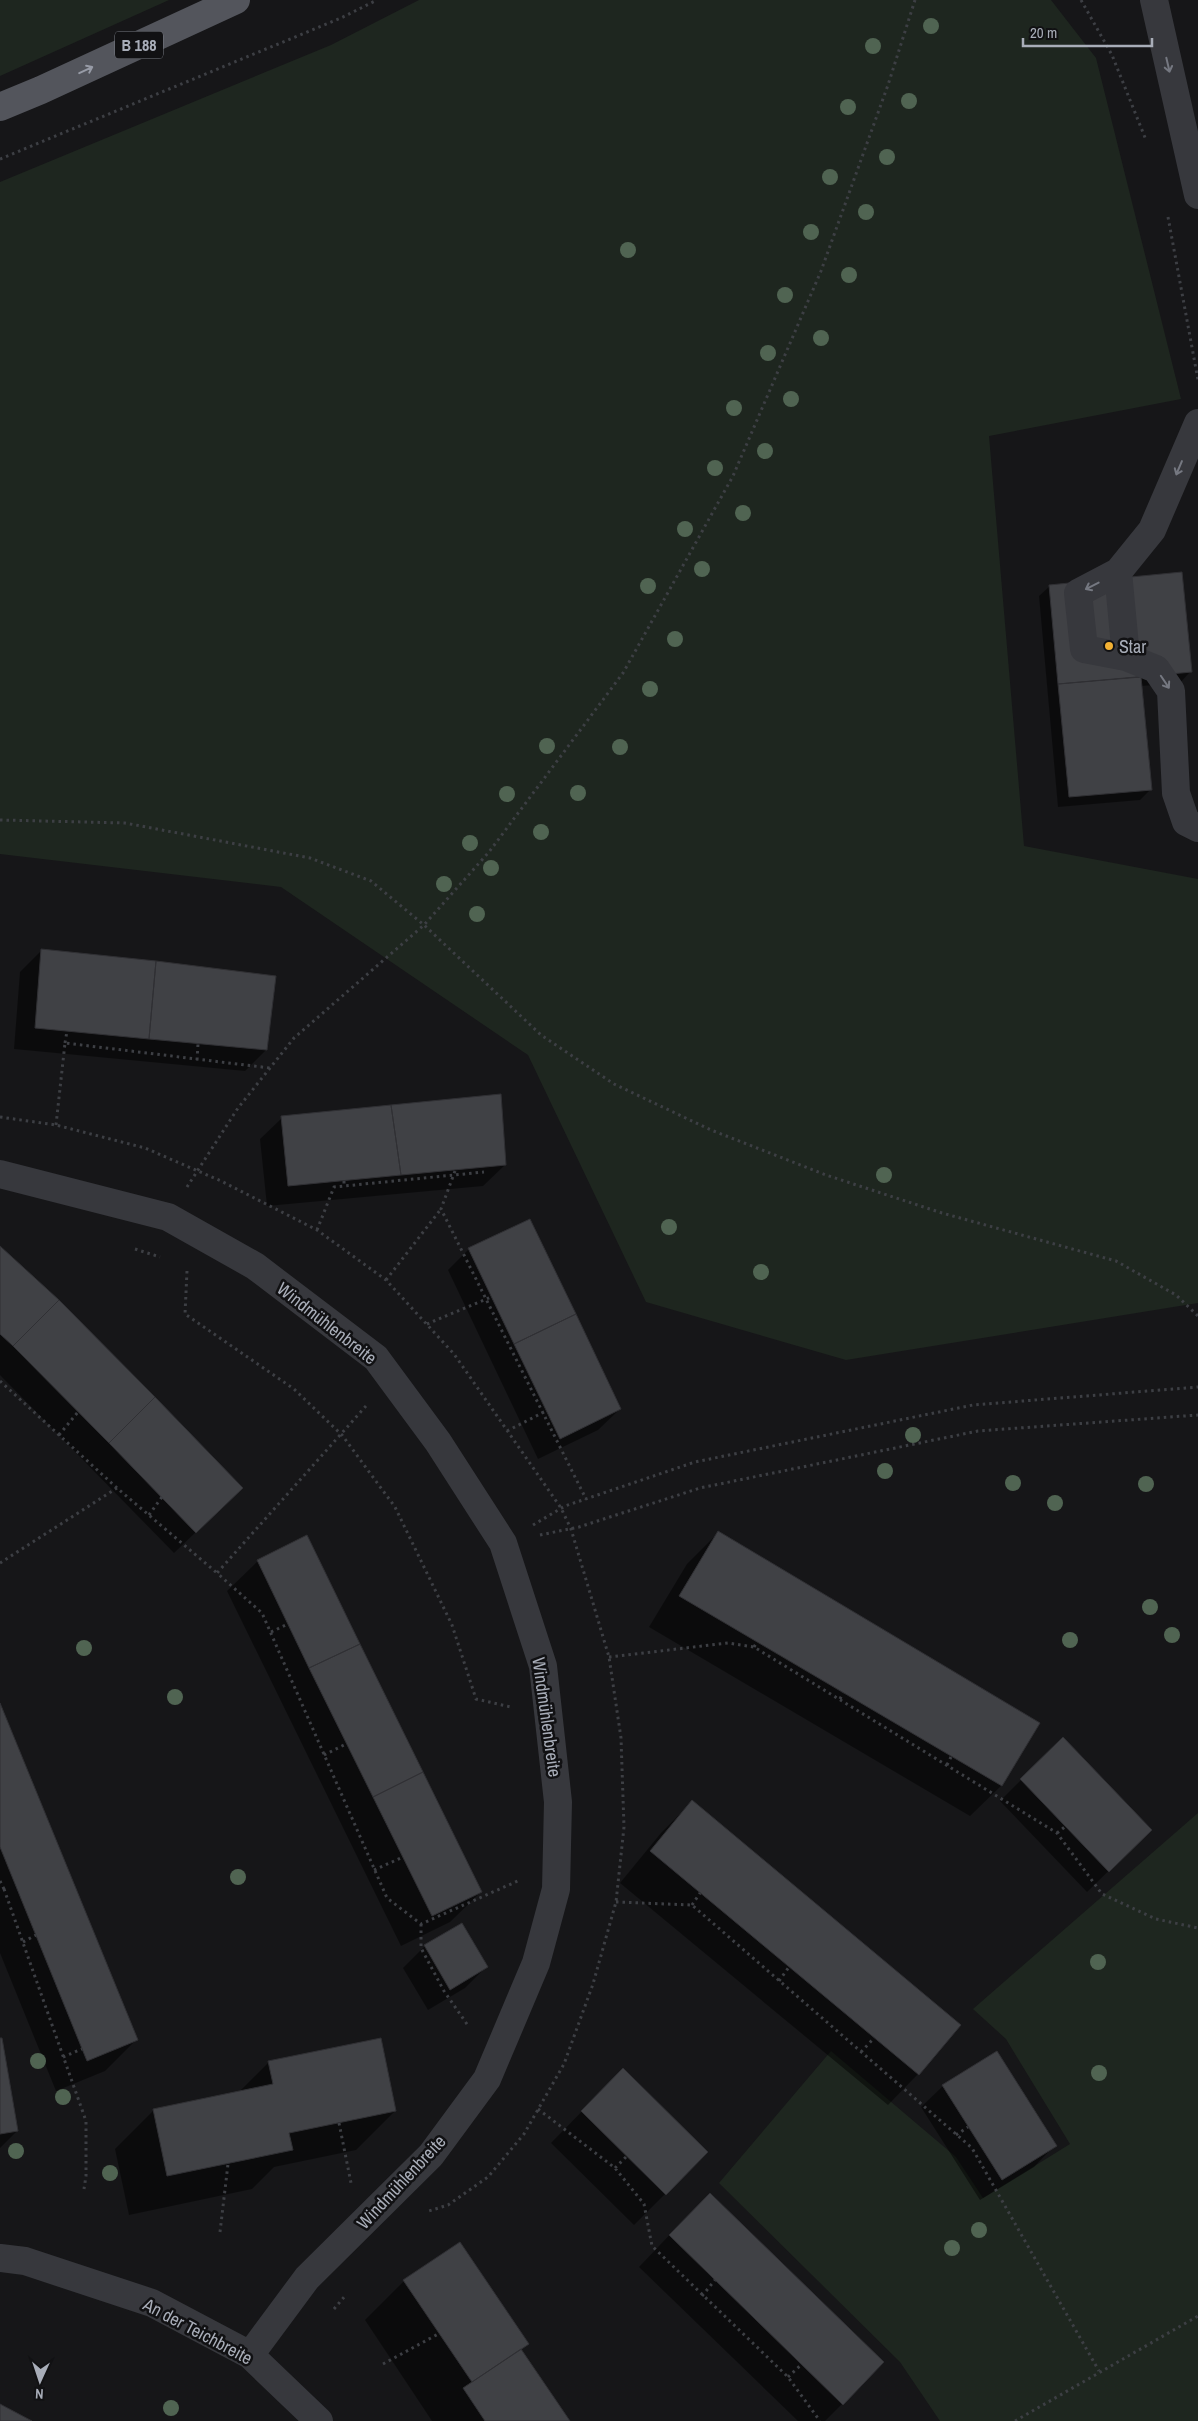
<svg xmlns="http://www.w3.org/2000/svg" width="1198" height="2421" viewBox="0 0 1198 2421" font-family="'Archivo Narrow',sans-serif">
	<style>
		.green { fill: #1e261f }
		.shadow { fill: #0007 }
		.building { fill: #404145; stroke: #303034 }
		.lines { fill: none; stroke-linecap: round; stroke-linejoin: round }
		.path { stroke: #3d3f44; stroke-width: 3; stroke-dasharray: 2.5 4; stroke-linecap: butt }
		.minor { stroke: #37383d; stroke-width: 28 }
		.major { stroke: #53555c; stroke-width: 28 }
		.tree { fill: #506452 }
		.oneway { stroke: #757881 }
		.oneway2 { stroke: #979ba6 }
		.poi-dot { fill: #f2b134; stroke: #111113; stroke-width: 2 }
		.labels { text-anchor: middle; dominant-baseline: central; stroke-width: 5; stroke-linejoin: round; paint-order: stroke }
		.shield { fill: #111113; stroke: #7b7e86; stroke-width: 1 }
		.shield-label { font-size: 16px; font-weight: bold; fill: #a8adb8 }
		.poi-label { font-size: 18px; fill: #a8adb8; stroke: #111113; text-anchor: start }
		.street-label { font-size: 18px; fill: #a8adb8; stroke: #111113 }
	</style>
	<rect width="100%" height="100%" fill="#161618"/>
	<path class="green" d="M0 0H169L0 76Z
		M419 0H1051L1096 58 1181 399 989 436 1024 846 1198 879V1303L846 1360 646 1302 528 1055 281 887 0 854V182L331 45Z
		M1198 1813V2421H940L900 2362 719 2183 831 2051 956 2157 983 2198 1070 2144 1006 2039 973 2009Z"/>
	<path class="shadow" d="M1050 586 1190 672 1180 683 1141 686 1150 790 1140 800 1058 807 1039 596Z
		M42 950 266 1050 245 1071 14 1049 20 972Z
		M282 1118 505 1165 483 1186 267 1206 260 1139Z
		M0 1248 220 1509 174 1553 0 1375Z
		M469 1249 620 1409 598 1430 538 1459 448 1270Z
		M718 1533 1038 1723 1001 1786 970 1816 649 1627 687 1564Z
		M258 1561 481 1892 450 1922 401 1946 227 1591Z
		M0 1706 136 2040 105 2071 56 2091 0 1953Z
		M1021 1780 1129 1851 1087 1892 1000 1801Z
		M692 1802 959 2025 918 2074 888 2105 620 1883 661 1833Z
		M461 1925 486 1967 465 1988 428 2010 403 1968 425 1946Z
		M0 2040 17 2131 0 2148Z
		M996 2052 1055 2145 1034 2167 980 2200 921 2107 943 2086Z
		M269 2062 395 2111 356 2150 274 2167 252 2189 129 2215 115 2149 154 2110 239 2092Z
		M593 2100 707 2152 634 2225 551 2143Z
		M679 2225 842 2404 825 2421H798L639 2267Z
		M404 2281 527 2344 520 2350 568 2421H432L365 2320Z"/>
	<path class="building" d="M1182 572 1192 672 1058 684 1049 585Z
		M1141 677 1152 790 1069 797 1058 684Z
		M41 949 156 961 149 1039 35 1028Z
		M156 961 276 976 267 1050 149 1039Z
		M501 1094 506 1165 401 1175 391 1105Z
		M391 1105 401 1175 288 1186 281 1116Z
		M530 1219 576 1314 514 1344 468 1248Z
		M0 1246 59 1300 13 1346 0 1334Z
		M59 1300 155 1397 109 1443 13 1346Z
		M576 1314 621 1409 560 1439 514 1344Z
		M155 1397 243 1488 196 1533 109 1443Z
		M718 1531 1040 1723 1002 1786 679 1596Z
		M307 1535 360 1644 309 1668 257 1560Z
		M360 1644 423 1772 373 1797 309 1668Z
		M0 1703 138 2040 87 2061 0 1847Z
		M1063 1737 1152 1830 1109 1872 1020 1779Z
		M423 1772 482 1892 432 1916 373 1797Z
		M692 1800 961 2025 919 2075 650 1851Z
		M462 1923 488 1967 450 1990 424 1945Z
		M0 2038H2L18 2131 0 2134Z
		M381 2038 396 2111 289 2133 293 2150 167 2176 153 2109 273 2084 268 2061Z
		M997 2051 1057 2146 1002 2180 942 2085Z
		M623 2068 708 2152 666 2195 581 2111Z
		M710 2193 884 2362 843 2405 669 2235Z
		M460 2242 529 2344 472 2382 403 2280Z
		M521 2349 570 2421H485L463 2388Z
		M0 2404 32 2421H0Z"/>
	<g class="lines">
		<path class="path" d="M1081 0 1112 55 1146 140
			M0 159 341 18 377 0
			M1168 217 1198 380
			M0 820 125 823 310 858 371 881 424 925 541 1035 614 1084 711 1130 826 1175 942 1213 1116 1261 1176 1295 1198 1316
			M65 1043 67 1031
			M197 1060 198 1044
			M0 1117 56 1125 145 1148 221 1181 317 1230 386 1280 454 1354 561 1508 571 1529 609 1657 621 1738 624 1827 616 1902 593 1984 564 2064 524 2134 488 2177 448 2205 429 2211
			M56 1125 65 1043 270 1068
			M455 1171 441 1209 586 1499
			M344 1181V1186
			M187 1187 238 1108 294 1038 424 925 489 852 623 673 733 476 821 271 888 85 915 0
			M317 1230 334 1187 484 1172
			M135 1249 160 1257
			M187 1271 185 1314 294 1389 342 1435 395 1507 452 1625 476 1699 511 1707
			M386 1280 441 1209
			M427 1324 491 1297
			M0 1381 117 1488 217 1573
			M366 1406 217 1573 262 1613 387 1898 421 1924 520 1880
			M507 1431 546 1411
			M59 1435 78 1412
			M149 1515 162 1497
			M533 1525 565 1506 695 1462 973 1405 1198 1387
			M540 1535 579 1527 700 1488 978 1431 1198 1415
			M0 1563 117 1488
			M271 1632 288 1624
			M754 1647 757 1642
			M609 1657 728 1643 754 1647 1057 1833 1102 1894 1156 1919 1198 1928
			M840 1699 843 1693
			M324 1755 346 1744
			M947 1765 951 1757
			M1057 1833 1066 1826
			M374 1870 403 1857
			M0 1881 4 1889 0 1890
			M4 1889 86 2121V2176L84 2189
			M616 1902 692 1905 972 2148 1099 2371
			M692 1905 700 1893
			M421 1924V1948L444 1991 469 2027
			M23 1942 36 1935
			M779 1981 789 1967
			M861 2052 874 2038
			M63 2057 82 2049
			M538 2109 615 2168 644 2204 652 2246 788 2377 820 2421
			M339 2123 351 2183
			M956 2135 968 2127
			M615 2168 627 2156
			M220 2232 228 2164
			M702 2296 715 2280
			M334 2309 345 2296
			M383 2364 440 2333
			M788 2377 802 2364
			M1015 2421 1198 2316"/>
		<path class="minor" d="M1154 0 1198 195
			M1198 423 1152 530 1118 572 1078 593 1084 649 1126 657 1156 669 1171 691 1176 793 1186 822 1198 828
			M1118 572 1126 657
			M0 1174 168 1217 255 1266 376 1358 438 1442 503 1543 543 1666 558 1802 556 1889 536 1963 509 2027 487 2079 431 2155 307 2278 250 2355
			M0 2258 25 2261 152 2303 250 2355 319 2421"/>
		<path class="major" d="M0 107 41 90 236 0"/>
	</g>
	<g class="tree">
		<circle cx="931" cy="26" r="8"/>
		<circle cx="873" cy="46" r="8"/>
		<circle cx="909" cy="101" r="8"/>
		<circle cx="848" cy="107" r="8"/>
		<circle cx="887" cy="157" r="8"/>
		<circle cx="830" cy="177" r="8"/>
		<circle cx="866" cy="212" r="8"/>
		<circle cx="811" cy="232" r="8"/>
		<circle cx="628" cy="250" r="8"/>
		<circle cx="849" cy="275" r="8"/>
		<circle cx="785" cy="295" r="8"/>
		<circle cx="821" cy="338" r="8"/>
		<circle cx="768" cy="353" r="8"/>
		<circle cx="791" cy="399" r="8"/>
		<circle cx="734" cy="408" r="8"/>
		<circle cx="765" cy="451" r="8"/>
		<circle cx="715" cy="468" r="8"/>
		<circle cx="743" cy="513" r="8"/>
		<circle cx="685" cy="529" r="8"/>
		<circle cx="702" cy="569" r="8"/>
		<circle cx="648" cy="586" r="8"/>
		<circle cx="675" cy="639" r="8"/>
		<circle cx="650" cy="689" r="8"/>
		<circle cx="547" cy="746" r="8"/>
		<circle cx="620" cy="747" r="8"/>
		<circle cx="578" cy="793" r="8"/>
		<circle cx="507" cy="794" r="8"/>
		<circle cx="541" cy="832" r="8"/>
		<circle cx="470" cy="843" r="8"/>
		<circle cx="491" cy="868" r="8"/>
		<circle cx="444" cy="884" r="8"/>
		<circle cx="477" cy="914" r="8"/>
		<circle cx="884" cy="1175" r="8"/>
		<circle cx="669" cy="1227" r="8"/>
		<circle cx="761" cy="1272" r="8"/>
		<circle cx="913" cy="1435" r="8"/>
		<circle cx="885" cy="1471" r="8"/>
		<circle cx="1013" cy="1483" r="8"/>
		<circle cx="1146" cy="1484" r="8"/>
		<circle cx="1055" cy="1503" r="8"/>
		<circle cx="1150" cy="1607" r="8"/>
		<circle cx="1172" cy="1635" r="8"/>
		<circle cx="1070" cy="1640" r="8"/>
		<circle cx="84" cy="1648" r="8"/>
		<circle cx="175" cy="1697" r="8"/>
		<circle cx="238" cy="1877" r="8"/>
		<circle cx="1098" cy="1962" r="8"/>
		<circle cx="38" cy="2061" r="8"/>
		<circle cx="1099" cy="2073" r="8"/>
		<circle cx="63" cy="2097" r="8"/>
		<circle cx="16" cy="2151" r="8"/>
		<circle cx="110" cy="2173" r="8"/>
		<circle cx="979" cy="2230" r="8"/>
		<circle cx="952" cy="2248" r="8"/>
		<circle cx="171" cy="2408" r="8"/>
	</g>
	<defs><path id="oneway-shaft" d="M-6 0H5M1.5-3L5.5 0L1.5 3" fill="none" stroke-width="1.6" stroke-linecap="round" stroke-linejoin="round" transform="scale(1.25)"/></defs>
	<g class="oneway">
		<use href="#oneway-shaft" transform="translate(1168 65) rotate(77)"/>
		<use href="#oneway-shaft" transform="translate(1179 468) rotate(113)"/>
		<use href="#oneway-shaft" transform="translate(1092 586) rotate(153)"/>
		<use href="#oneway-shaft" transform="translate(1165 682) rotate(56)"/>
	</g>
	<use class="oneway2" href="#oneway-shaft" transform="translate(86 70) rotate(-25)"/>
	<circle class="poi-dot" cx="1109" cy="646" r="5"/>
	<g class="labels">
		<rect class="shield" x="115" y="31.5" width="48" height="27" rx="4"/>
		<g class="shield-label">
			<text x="139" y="45">B 188</text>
		</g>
		<g class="poi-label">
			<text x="1119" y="646">Star</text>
		</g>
		<g class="street-label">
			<text transform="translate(327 1323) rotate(38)">Windmühlenbreite</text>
			<text transform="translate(547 1717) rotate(82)">Windmühlenbreite</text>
			<text transform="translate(401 2182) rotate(-47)">Windmühlenbreite</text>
			<text transform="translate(198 2331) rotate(28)">An der Teichbreite</text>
		</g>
	</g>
	<g transform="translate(40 2381) rotate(183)" stroke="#111113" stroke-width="4" paint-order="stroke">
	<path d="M0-4L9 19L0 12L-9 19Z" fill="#a8adb8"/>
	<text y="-8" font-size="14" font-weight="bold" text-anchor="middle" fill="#a8adb8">N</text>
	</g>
	<path d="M1023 38v8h129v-8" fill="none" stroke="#a8adb8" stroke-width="2.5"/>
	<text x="1030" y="38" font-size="15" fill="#a8adb8" stroke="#111113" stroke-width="4" paint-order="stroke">20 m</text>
</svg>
